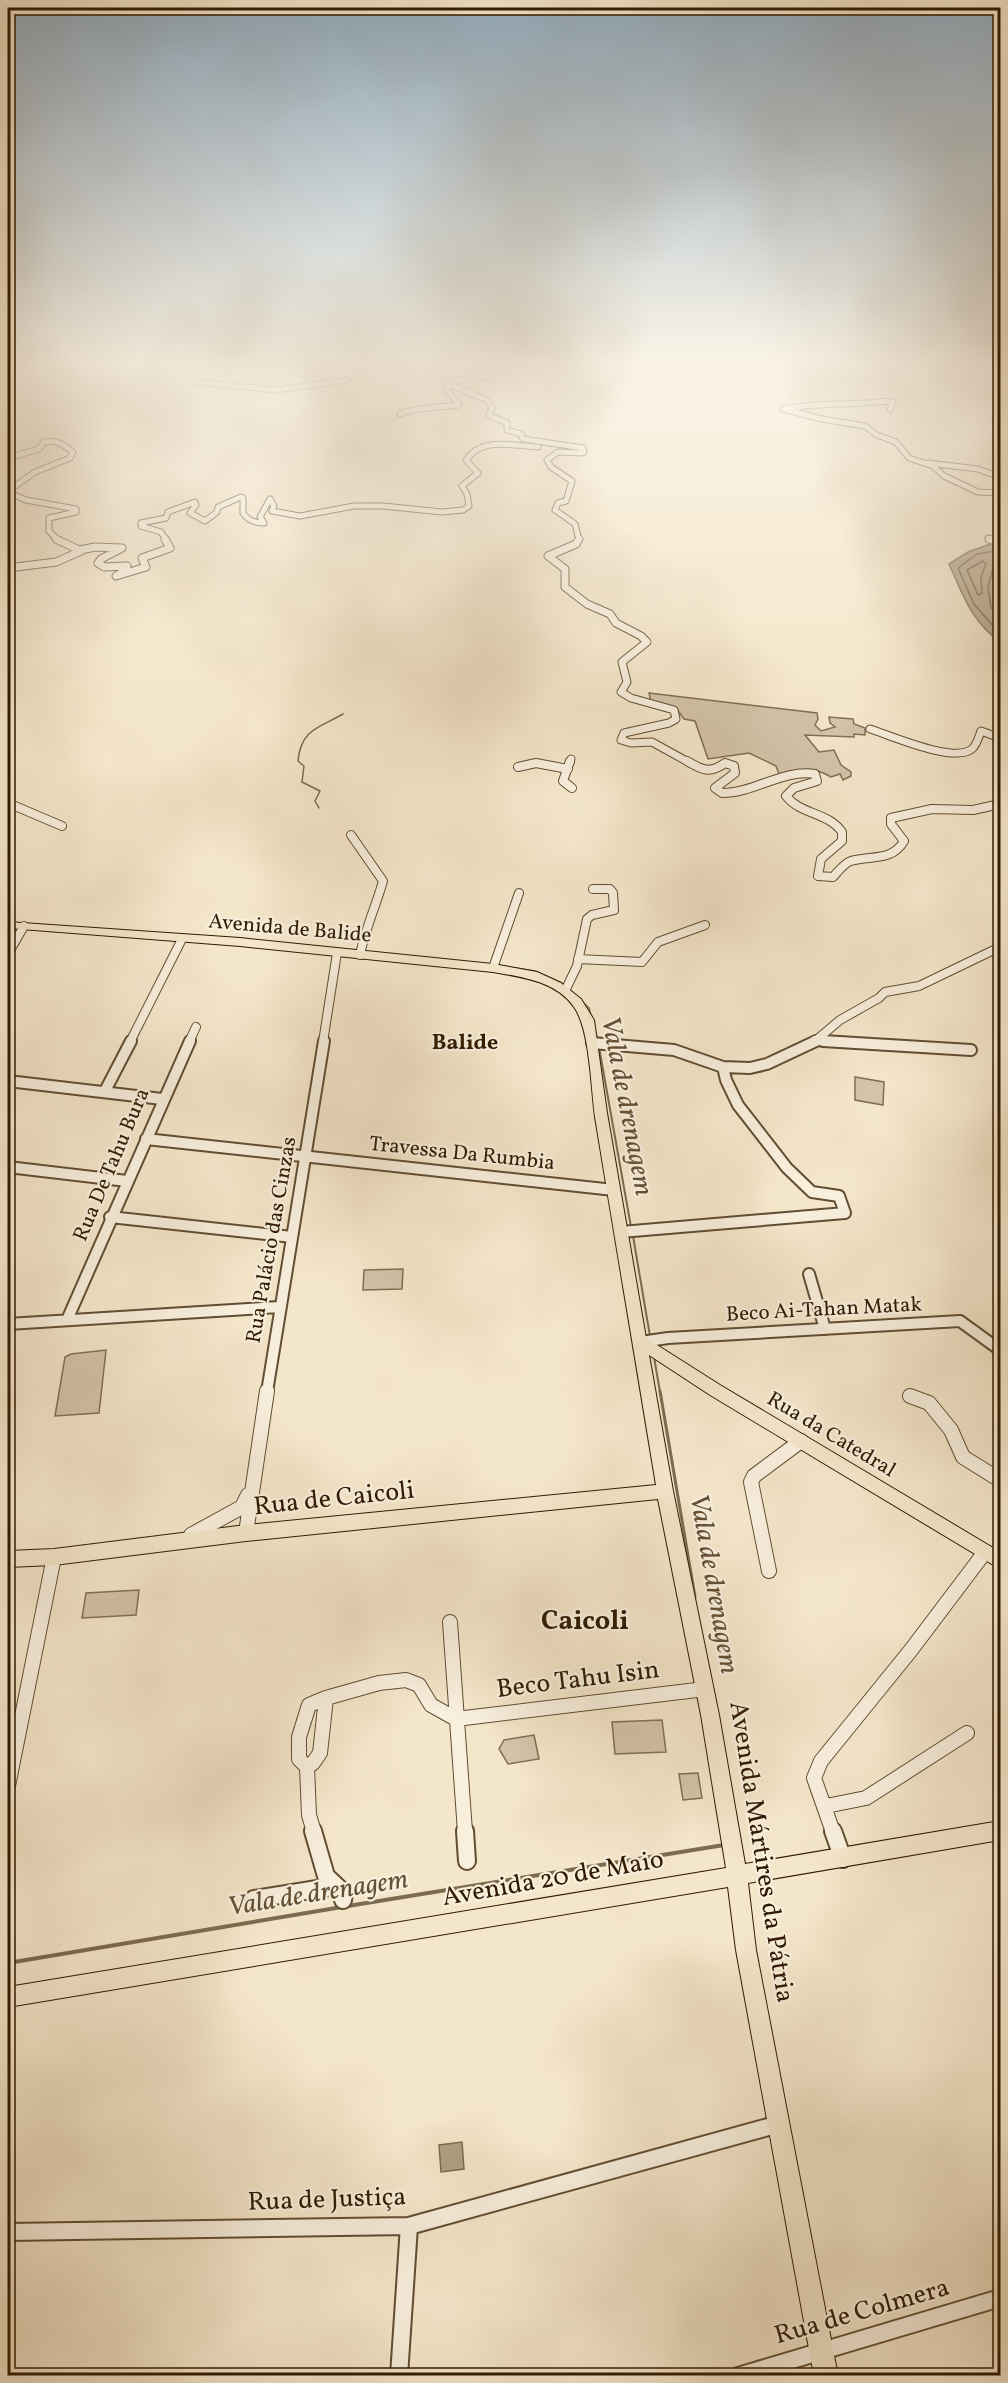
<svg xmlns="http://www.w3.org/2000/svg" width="1008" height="2383" viewBox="0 0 1008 2383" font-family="Vollkorn,serif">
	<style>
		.green { fill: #d3c3a8; stroke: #826e54; stroke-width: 1.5 }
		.water { fill: #b1a185; stroke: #7d6b50; stroke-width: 1.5 }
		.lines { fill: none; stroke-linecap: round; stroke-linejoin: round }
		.shore { stroke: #705e42; stroke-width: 1.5 }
		.stream-far3 { stroke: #7d6b50; stroke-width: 1.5 }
		.stream-far2 { stroke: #7d6b50; stroke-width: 2 }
		.stream-far1 { stroke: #7d6b50; stroke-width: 3 }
		.stream { stroke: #7d6b50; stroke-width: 4 }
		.minor-far5-casing { stroke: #614d32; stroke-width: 7 }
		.minor-far4-casing { stroke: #614d32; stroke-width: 9 }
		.minor-far3-casing { stroke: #614d32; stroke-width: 10 }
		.minor-far2-casing { stroke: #614d32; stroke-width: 14 }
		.minor-far1-casing { stroke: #614d32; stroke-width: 16 }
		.minor-casing { stroke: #614d32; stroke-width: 20 }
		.major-casing { stroke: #301a00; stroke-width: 2 }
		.minor-far5 { stroke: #f8efdd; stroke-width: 5 }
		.minor-far4 { stroke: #f8efdd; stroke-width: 7 }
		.minor-far3 { stroke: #f8efdd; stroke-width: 8 }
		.minor-far2 { stroke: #f8efdd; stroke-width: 10 }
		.minor-far1 { stroke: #f8efdd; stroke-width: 14 }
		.minor { stroke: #f8efdd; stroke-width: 16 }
		.major { fill: #f4e6ca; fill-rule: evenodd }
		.labels { text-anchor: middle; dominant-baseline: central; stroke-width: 4.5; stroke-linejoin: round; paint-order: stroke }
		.street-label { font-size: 21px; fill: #301a00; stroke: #f8efdd }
		.neighbourhood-label { font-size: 22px; font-weight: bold; fill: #301a00; stroke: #f8efdd }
		.near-street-label { font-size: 26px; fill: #301a00; stroke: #f8efdd }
		.near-water-label { font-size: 27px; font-style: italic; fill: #645035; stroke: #f8efdd }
		.near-neighbourhood-label { font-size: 27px; font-weight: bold; fill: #301a00; stroke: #f8efdd }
	</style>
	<rect width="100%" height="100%" fill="#f4e6ca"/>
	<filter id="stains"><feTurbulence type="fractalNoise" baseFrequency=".00333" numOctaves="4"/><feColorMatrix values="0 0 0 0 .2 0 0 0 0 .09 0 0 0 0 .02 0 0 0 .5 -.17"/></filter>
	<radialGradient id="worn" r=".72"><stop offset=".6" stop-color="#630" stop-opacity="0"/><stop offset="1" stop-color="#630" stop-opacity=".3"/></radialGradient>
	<path class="green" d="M649 693 817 713 818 719 815 725 821 731 835 727 830 723 829 717 853 719 854 724 865 728V735L854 734V737L805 735 819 752 834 750 841 765 851 772V776L843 780 840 774 831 777C813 766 798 770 779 774L776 766 749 753 708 759 695 721 684 719 676 708 651 702Z
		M855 1077 884 1082 883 1105 855 1100Z
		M403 1269 402 1289 363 1290 364 1270Z
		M106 1350 99 1413 55 1416 65 1357 71 1354Z
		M139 1590 136 1615 82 1618 86 1593Z
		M662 1720 666 1752 615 1754 612 1722Z
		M534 1735 539 1759 508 1764 499 1749 504 1740Z
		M698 1773 702 1798 683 1800 679 1774Z"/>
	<path class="water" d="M990 544H1000V567L994 579 996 606 1000 610V642C971 620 964 597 949 564L968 552Z
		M462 2142 464 2169 441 2172 439 2145Z"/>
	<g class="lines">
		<path class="shore" d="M1000 550 977 554 958 568 974 604 1000 634
			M983 561 986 564 981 577 982 593 978 595 967 570Z
			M1000 566 993 568 988 587 991 608 1000 614"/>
		<path class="stream-far3" d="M319 808 315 801 320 791 302 782 304 766 298 761C301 729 319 728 343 714
			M504 966 535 971 564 984
			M568 988 589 1008 598 1041"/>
		<path class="stream-far2" d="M599 1047 631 1227
			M633 1236 650 1336
			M8 1346 12 1329
			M654 1357 660 1392"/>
		<path class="stream-far1" d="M660 1391 695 1597"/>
		<path class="stream" d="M348 1906 724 1845
			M8 1963 342 1907"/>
		<defs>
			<path id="minor-far5" d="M505 362 492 376 451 381 448 384 487 400 492 408 489 415 507 423V430L521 434 523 439 583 448 584 452 581 453 558 452 547 460 551 467 572 481 566 501 558 503 555 510 575 524 579 540
				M983 378 990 383 1000 385
				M195 382 276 390 347 380
				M890 410 893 402C883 400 875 403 865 403 837 404 810 404 783 409L822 419 865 426 877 435 896 442 909 458 933 466 944 476 978 492 1000 493
				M400 414C412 408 444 407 459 405L447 390 448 384
				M8 458 39 449 44 442C56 439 64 445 73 452L70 458 35 472 11 489 10 493 26 500 76 509V512L49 518V531L58 540
				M928 463 978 469 1000 477
				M989 539 994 540
				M166 540 161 532 141 526V523L166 518 168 512 195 502 196 505 190 513 205 521 217 512 218 507 241 497 243 498V513C248 521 255 523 264 523L260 517 270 499 274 506 272 511 300 516 354 506H383L442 512 463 510 469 506 467 494 462 486 478 473 466 460C483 436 513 446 538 447"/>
			<path id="minor-far4" d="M579 539 576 544 548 556 565 569V587L587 604 610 614 616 623 641 636 647 642 622 662 627 682 621 692 631 698 674 710 676 719 669 723 624 733 621 740 631 743 652 742 690 763
				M989 539 1000 542
				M80 550 95 547 122 548 101 559 98 563 104 567 127 566 126 570 116 576 146 567 142 558 170 548 165 539
				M8 568 56 562 81 551 56 539
				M870 729C890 735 957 765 973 748 977 744 979 736 981 731L1000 738
				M570 763 571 759"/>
			<path id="minor-far3" d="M570 761 563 781 572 788
				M687 761C702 770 710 774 725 763L734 766 735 773 715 788 722 793C755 793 782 769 815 774L817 781 794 788 786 796C801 815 828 812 842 832V841L821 859 818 876 833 877C838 872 844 863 851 861 870 855 892 862 904 841L891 824V818L932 809 973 810 1000 804
				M518 767 536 763 568 769
				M8 803 62 826
				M351 835 383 881C376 906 365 929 360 955
				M8 954 24 926
				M578 959 642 962 658 942 705 925
				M493 968 519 893
				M565 991 577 966 587 919 592 915 614 910 613 893 610 889H593
				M815 1040 847 1042
				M130 1042 182 939
				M189 1042 196 1027
				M323 1042 337 953
				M814 1042 840 1020 879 998 885 992 919 986 1000 947"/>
			<path id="minor-far2" d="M823 1041 971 1050
				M592 1043 674 1050 723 1067 750 1068 767 1064 816 1041
				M8 1081 162 1099
				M105 1091 131 1041
				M146 1139 614 1190
				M8 1167 127 1181
				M110 1217 292 1237
				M621 1232 845 1213 839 1196 812 1192 787 1168 738 1105 726 1080 723 1067
				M809 1274 825 1329
				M67 1320 190 1041
				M8 1324 279 1307
				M641 1342 668 1338 960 1321 1000 1350
				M267 1392 324 1041"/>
			<path id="minor-far1" d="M910 1396 929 1403 951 1430 963 1457 1000 1480
				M246 1533 267 1391
				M191 1535 242 1507 248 1495
				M769 1571 751 1482 754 1476 801 1441
				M450 1622 465 1832
				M326 1698 320 1753 313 1763 307 1767 299 1759V1737L309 1705Z
				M326 1698 379 1683 406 1680 419 1685 431 1705 456 1719 705 1689
				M307 1767 309 1815 314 1832
				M8 1786 54 1557
				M826 1806 866 1798 967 1733
				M833 1832 814 1778 821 1761 911 1650 985 1552"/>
			<path id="minor" d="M313 1831 326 1876 344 1893 343 1900
				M465 1831 467 1861
				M833 1831 843 1859
				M254 1899 336 1886
				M8 2232 409 2226 779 2124
				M399 2376 409 2226
				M738 2376 1000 2298"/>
			<path id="major" d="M8 922 240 938 493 964 537 972 561 983 581 999 594 1020 607 1113 646 1338 720 1385 1000 1552V1569L710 1395 649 1355 673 1491 719 1715 745 1864 1000 1821V1840L748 1883 756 1950 838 2376H814L736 1950 728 1887 8 2007V1987L726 1868 701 1715 658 1499 246 1541 54 1565 8 1567V1551L54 1549 246 1525 656 1485C636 1362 615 1240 595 1117 591 1088 590 1029 574 1007 556 981 521 977 493 972L240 946 8 928Z"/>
		</defs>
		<use href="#minor-far5" class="minor-far5-casing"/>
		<use href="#minor-far4" class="minor-far4-casing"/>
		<use href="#minor-far3" class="minor-far3-casing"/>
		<use href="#minor-far2" class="minor-far2-casing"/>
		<use href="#minor-far1" class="minor-far1-casing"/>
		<use href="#minor" class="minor-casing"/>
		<use href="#major" class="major-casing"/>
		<use href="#minor-far5" class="minor-far5"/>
		<use href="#minor-far4" class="minor-far4"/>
		<use href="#minor-far3" class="minor-far3"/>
		<use href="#minor-far2" class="minor-far2"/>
		<use href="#minor-far1" class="minor-far1"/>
		<use href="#minor" class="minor"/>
		<use href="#major" class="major"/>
	</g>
	<linearGradient id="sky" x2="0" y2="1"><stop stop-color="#92acc0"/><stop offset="0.52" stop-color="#faf4e7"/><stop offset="1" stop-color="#faf4e7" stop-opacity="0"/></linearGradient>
	<rect width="1008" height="696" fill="url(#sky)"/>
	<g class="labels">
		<g class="street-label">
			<text transform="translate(290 929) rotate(5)">Avenida de Balide</text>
			<text transform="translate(462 1154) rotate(6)">Travessa Da Rumbia</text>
			<text transform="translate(112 1165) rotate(-67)">Rua De Tahu Bura</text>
			<text transform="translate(272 1240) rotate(-80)">Rua Palácio das Cinzas</text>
			<text transform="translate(824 1310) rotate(-3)">Beco Ai-Tahan Matak</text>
			<text transform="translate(831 1435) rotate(31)">Rua da Catedral</text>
		</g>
		<g class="neighbourhood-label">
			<text x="465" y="1043">Balide</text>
		</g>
		<g class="near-street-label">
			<text transform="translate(334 1499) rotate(-6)">Rua de Caicoli</text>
			<text transform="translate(578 1680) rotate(-7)">Beco Tahu Isin</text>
			<text transform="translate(761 1852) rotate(81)">Avenida Mártires da Pátria</text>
			<text transform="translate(553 1879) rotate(-10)">Avenida 20 de Maio</text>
			<text transform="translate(327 2200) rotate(-2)">Rua de Justiça</text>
			<text transform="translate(862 2312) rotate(-16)">Rua de Colmera</text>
		</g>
		<g class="near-water-label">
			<text transform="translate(626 1106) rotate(79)">Vala de drenagem</text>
			<text transform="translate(713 1584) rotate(80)">Vala de drenagem</text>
			<text transform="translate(318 1894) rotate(-9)">Vala de drenagem</text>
		</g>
		<g class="near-neighbourhood-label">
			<text x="585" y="1622">Caicoli</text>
		</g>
	</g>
	<rect width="1008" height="2383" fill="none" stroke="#f4e6ca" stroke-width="30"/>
	<rect x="9" y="9" width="990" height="2365" fill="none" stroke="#301a00" stroke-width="3"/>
	<rect x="15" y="15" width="978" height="2353" fill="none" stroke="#301a00" stroke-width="1.5"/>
	<rect width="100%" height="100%" filter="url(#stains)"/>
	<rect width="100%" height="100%" fill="url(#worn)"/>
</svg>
